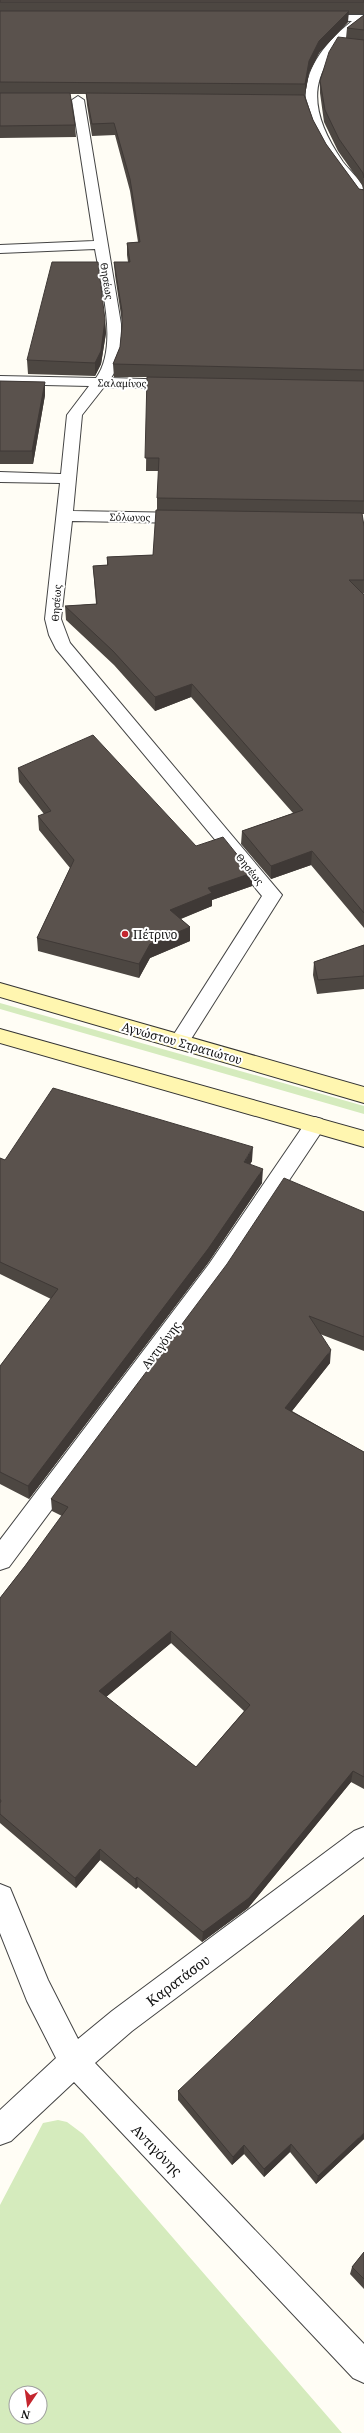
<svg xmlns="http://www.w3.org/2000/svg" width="364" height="2433" viewBox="0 0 364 2433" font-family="'Noto Serif',serif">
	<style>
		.green { fill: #d5ebbd; fill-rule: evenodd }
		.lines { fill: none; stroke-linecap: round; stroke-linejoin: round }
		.street-casing { stroke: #444; stroke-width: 2 }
		.secondary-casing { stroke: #333; stroke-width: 2 }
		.street { fill: #fff; fill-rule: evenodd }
		.secondary { fill: #fff6b0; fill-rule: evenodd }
		.wall { fill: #4d4742; fill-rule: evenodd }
		.shaded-wall { fill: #3f3936 }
		.building { fill: #5a524d; stroke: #3f3936; fill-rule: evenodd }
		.poi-dot { fill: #c4262e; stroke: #fff; stroke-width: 1.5 }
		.labels { text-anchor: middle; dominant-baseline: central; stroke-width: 4; stroke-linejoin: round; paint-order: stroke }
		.far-street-label { font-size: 10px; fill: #111; stroke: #fff }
		.poi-label { font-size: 12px; fill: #111; stroke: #fff; text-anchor: start }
		.street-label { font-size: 12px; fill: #111; stroke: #fff }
		.near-street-label { font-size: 14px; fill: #111; stroke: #fff }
	</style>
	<rect width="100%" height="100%" fill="#fffdf5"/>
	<path class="green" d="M0 1003 364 1106V1114L0 1009Z
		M58 2120 67 2122 83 2134 342 2433H0V2205L43 2123ZM16 2393H40V2417H16Z"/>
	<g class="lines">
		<defs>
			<path id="street" d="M319 15H364V24C309 67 303 104 343 162 349 170 361 180 364 189 364 192 364 198 364 201L359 200C307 136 274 83 352 21L315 20V16Z
				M78 96 84 100 121 324C121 343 122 363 111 378L177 380 184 384 177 388 104 387 82 415 73 511 185 513 193 518 185 523 72 521 61 619 70 643 282 895 186 1047 179 1049 172 1047 169 1042 262 896 56 649 49 635 45 619 60 483 0 482V472L61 474 67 415 89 386 0 384V376L96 378C119 347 101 285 95 249L0 253V245L94 241 72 100Z
				M315 1117 322 1119 326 1125 322 1131 225 1276 9 1567 0 1570V1540L209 1264 308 1119Z
				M364 1827V1857L132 2031 95 2063 364 2344V2383L353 2378 74 2082 11 2141 0 2145V2110L56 2058 27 2001 0 1933V1884L10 1888 48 1980 78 2039 112 2011 354 1831Z"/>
			<path id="secondary" d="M0 983 364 1087V1103L0 997Z
				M0 1029 364 1131V1147L0 1043Z"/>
		</defs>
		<use href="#street" class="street-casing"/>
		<use href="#secondary" class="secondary-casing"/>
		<use href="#street" class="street"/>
		<use href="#secondary" class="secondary"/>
	</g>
	<path class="wall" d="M0 0H364V14H348V22L319 53 309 73 305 95 313 120 326 144 359 189H363L362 185 338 151 324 122 320 93V81L346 38 347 28 364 15V514H362L364 526V594L362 593 364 595V928L311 865 271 879 241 844 242 831 293 813 191 697 155 711 114 665 66 620 65 606 96 604 93 566 107 565V557L153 555 157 510V498L159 471H146L147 377H114L113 364 120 347 122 326V322L115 275 114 262H128L127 255V243L138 242 130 191 115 135 92 136 87 105 86 94H70L75 125 76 137 0 138Z
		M105 320 106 333 101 364 95 376 28 374 27 360Z
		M0 381 45 382V395L33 464H0Z
		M18 768 196 846 252 873V886L212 900V906L181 919 190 927V941L150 958 139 978 38 951 37 938 70 868 39 830 38 816 44 814 19 782Z
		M364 945V989L317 994 313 975 314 962Z
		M0 1158 5 1160 252 1161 250 1164 262 1183 208 1263 29 1499 0 1484V1366L51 1299 0 1274Z
		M364 1212V1351L320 1334 330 1363 292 1411 364 1452V1789L351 1782 248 1908 202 1942 138 1887 136 1889 100 1860 76 1888 0 1823V1598L25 1566 62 1516 52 1511 51 1499ZM171 1643 244 1711 196 1767 106 1697Z
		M178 2091 364 2139 316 2184 290 2152 264 2177 244 2154 232 2165 178 2100Z
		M364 2252V2289L350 2274 352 2267Z"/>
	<path class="shaded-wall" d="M349 11 348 22 319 53 309 73 305 95V84L309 61 319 41Z
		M105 320 106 333 101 364 95 376V363Z
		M45 382V395L33 464 32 451Z
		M192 684 191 697 155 711V697Z
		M312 851 311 865 271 879V866Z
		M252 873V886L212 900V906L170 923V910L208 888Z
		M190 927V941L150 958 139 978V964L150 944Z
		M253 1147 252 1161 244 1176V1162Z
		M263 1169 262 1183 208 1263 29 1499 28 1486Z
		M331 1350 330 1363 284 1421 285 1408Z
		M171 1631V1643L100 1702 99 1691Z
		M353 1771 351 1782 248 1908 202 1942 203 1932Z
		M100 1849V1860L76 1888 75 1878Z
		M137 1877 138 1887 136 1889 135 1879Z
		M364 2133V2139L316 2184 318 2176Z
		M291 2144 290 2152 264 2177V2169Z
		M244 2145V2154L232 2165 233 2157Z"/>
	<path class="building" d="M0 0H364V2H0Z
		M0 11H349L319 41 309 61 305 84 0 82Z
		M364 15V30L347 28Z
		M338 37 364 40V178L363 173 339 139 325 110 320 81 329 52Z
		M0 93H70L75 125 0 126Z
		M86 93 304 95 313 120 326 144 359 189 364 190V370L113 364 120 347 122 326V311L114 262H130L127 243 140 242 130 179 114 123 92 124Z
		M52 262H98L105 320 101 351 95 363 27 360Z
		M147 377 364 381V501L157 498 159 458H145Z
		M0 381 45 382 32 451H0Z
		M156 510 362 513 364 526V580H349L364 595V913L312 851 271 866 242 831 303 810 192 684 155 697 113 651 65 606 97 604 93 566 108 565 107 557 153 555Z
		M93 735 196 846 223 837 252 873 208 888 212 893 170 910 190 927 150 944 139 964 37 938 74 860 38 816 51 811 18 768Z
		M364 945V976L318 980 314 962Z
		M53 1088 253 1147 244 1162 263 1169 208 1249 28 1486 0 1472V1366L58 1289 0 1262V1158L5 1160Z
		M284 1178 364 1212V1337L309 1316 331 1350 285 1408 364 1452V1777L353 1771 249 1898 203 1932 137 1877 135 1879 100 1849 75 1878 0 1814V1803L1 1801 0 1799V1598L25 1566 68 1507 51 1499 227 1264ZM171 1631 250 1705 196 1767 99 1691Z
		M364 1915V2133L318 2176 291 2144 264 2169 244 2145 233 2157 178 2091Z
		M364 2252V2279L352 2267Z"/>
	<circle class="poi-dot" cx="125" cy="934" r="4"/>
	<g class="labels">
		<g class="far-street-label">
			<text transform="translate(107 281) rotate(81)">Θησέως</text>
			<text transform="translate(122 383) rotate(1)">Σαλαμίνος</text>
			<text transform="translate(130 517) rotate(1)">Σόλωνος</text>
			<text transform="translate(56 603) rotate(-86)">Θησέως</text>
			<text transform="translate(250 869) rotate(51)">Θησέως</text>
		</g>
		<g class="poi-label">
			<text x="133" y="934">Πέτρινο</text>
		</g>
		<g class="street-label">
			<text transform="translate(182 1043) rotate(16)">Αγνώστου Στρατιώτου</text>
			<text transform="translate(161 1345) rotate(-53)">Αντιγόνης</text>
		</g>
		<g class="near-street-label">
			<text transform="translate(178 1980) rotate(-37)">Καρατάσου</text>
			<text transform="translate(157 2150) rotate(46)">Αντιγόνης</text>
		</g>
	</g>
	<g transform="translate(28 2405) rotate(193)"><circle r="19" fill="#ffffff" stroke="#a0a0a0"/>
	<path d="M0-3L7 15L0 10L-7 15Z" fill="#c4262e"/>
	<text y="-6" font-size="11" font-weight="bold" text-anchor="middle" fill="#111111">N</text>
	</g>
</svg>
